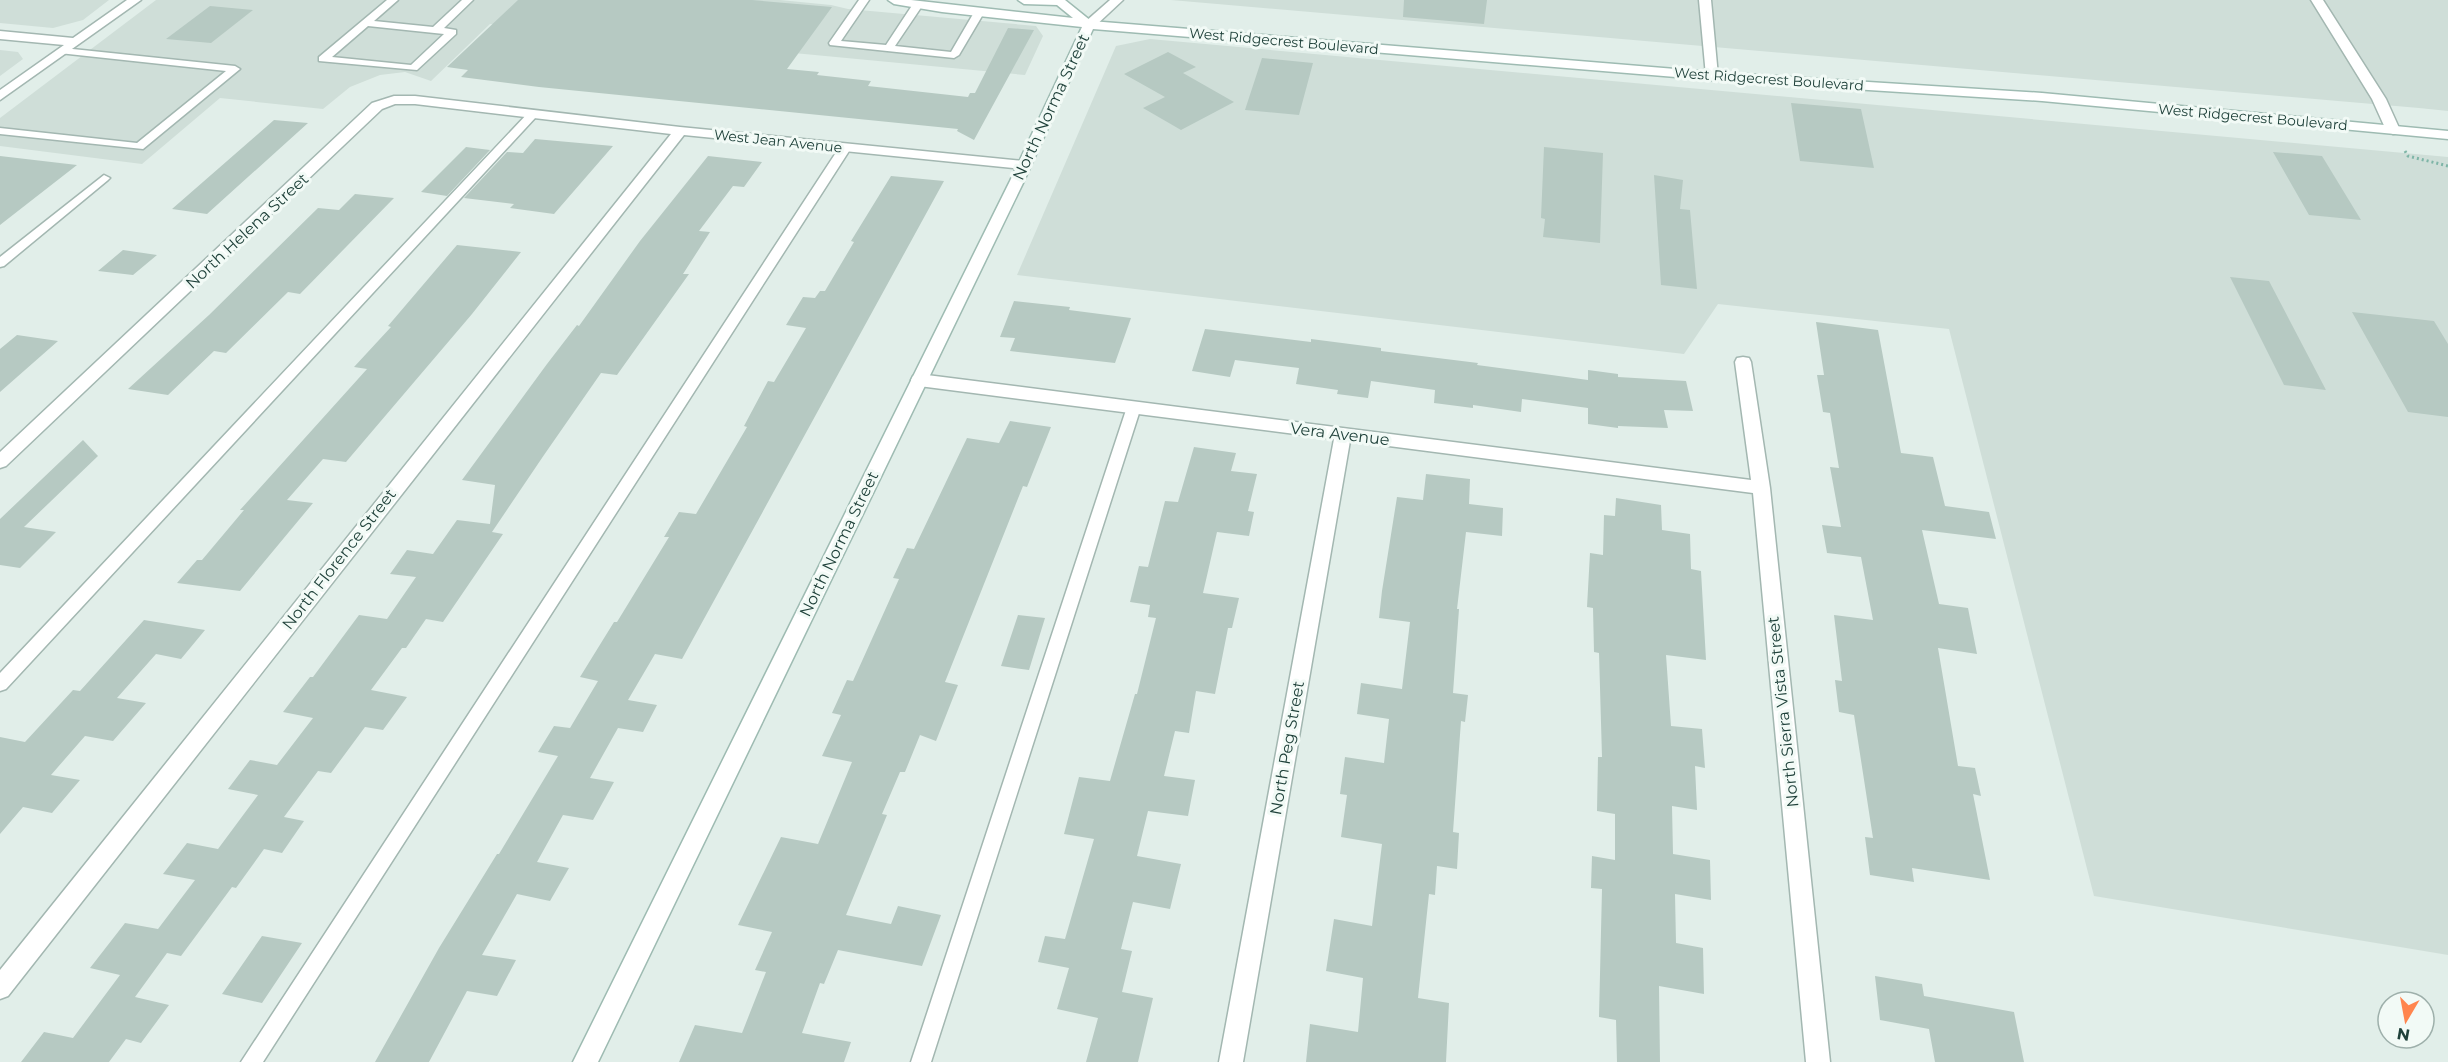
<svg xmlns="http://www.w3.org/2000/svg" width="2448" height="1062" viewBox="0 0 2448 1062" font-family="Montserrat,sans-serif">
	<style>
		.built { fill: #cfded8 }
		.building { fill: #b6c9c2 }
		.lines { fill: none; stroke-linecap: round; stroke-linejoin: round }
		.service-casing { stroke: #a3b7b1; stroke-width: 3 }
		.minor-casing { stroke: #a3b7b1; stroke-width: 3 }
		.tertiary-casing { stroke: #a3b7b1; stroke-width: 3 }
		.secondary-casing { stroke: #9ebbb2; stroke-width: 3 }
		.path { stroke: #7eb5a7; stroke-width: 3; stroke-dasharray: 2 3; stroke-linecap: butt }
		.service { fill: #fff; fill-rule: evenodd }
		.minor { fill: #fff; fill-rule: evenodd }
		.tertiary { fill: #fff; fill-rule: evenodd }
		.secondary { fill: #fff; fill-rule: evenodd }
		.labels { text-anchor: middle; dominant-baseline: central; stroke-width: 6; stroke-linejoin: round; paint-order: stroke }
		.far-street-label { font-size: 14px; fill: #1f413a; stroke: #f2faf6 }
		.street-label { font-size: 16px; fill: #1f413a; stroke: #f2faf6 }
	</style>
	<rect width="100%" height="100%" fill="#e1eee9"/>
	<path class="built" d="M0 0H109L83 20 53 28 0 23Z
		M156 0H780L831 5 848 9 1036 26 1043 36 1025 75 490 24 431 81 405 72 380 75 350 87 323 109 220 98 142 164 0 146V118Z
		M1171 0H2448V111L2419 108Z
		M1150 39 2448 157V955L2094 896 1949 329 1718 304 1684 354 1017 275 1116 46Z
		M0 50 18 52 23 59 0 76Z"/>
	<path class="building" d="M518 0H752L832 7 787 69 819 72 817 75 871 81 868 86 968 97 970 93H975L1008 28 1034 30 974 140 957 131 958 129 539 87 461 77 468 70 447 67Z
		M1404 0H1487L1484 24 1403 17Z
		M210 6 253 10 211 43 166 39Z
		M1168 52 1196 67 1183 73 1234 102 1181 130 1143 108 1165 97 1124 74Z
		M1262 58 1313 63 1299 115 1245 110Z
		M1791 103 1861 109 1874 168 1800 161Z
		M274 120 308 123 207 214 172 209Z
		M535 139 613 146 554 214 510 208 514 204 464 198 507 152 523 153Z
		M466 147 490 150 447 196 421 192Z
		M1544 147 1603 153 1600 243 1543 237 1545 219 1541 218Z
		M2273 152 2322 156 2361 220 2309 215Z
		M0 156 77 165 0 225Z
		M708 156 762 162 744 187 733 186 699 231 710 232 683 274H689L617 375 601 373 544 455 492 532 503 534 443 622 426 619 406 648H402L371 690 407 697 383 730 365 727 331 773 318 771 284 817 304 821 282 853 264 849 236 888 232 887 181 956 167 953 135 997 169 1005 141 1043 126 1039 109 1062H21L44 1032 73 1038 120 975 90 968 125 923 158 929 195 880 163 874 187 843 218 849 258 795 228 789 250 760 277 765 313 718 283 712 310 677H313L359 615 387 619 416 577 390 574 407 550 433 554 457 520 490 524 495 485 462 480 547 364 577 325 579 326 640 241Z
		M1654 175 1683 180 1680 209 1690 210 1697 289 1661 285Z
		M891 176 944 181 682 659 655 654 628 700 657 705 643 732 618 728 590 778 614 782 593 820 563 815 537 862 569 868 550 901 517 894 482 955 516 960 497 996 467 991 429 1062H375L439 948 497 854H499L558 756 538 752 554 726 570 728 598 681 580 677 614 622H617L669 537H664L679 512 696 514 747 427 744 426 768 381 774 382 806 328 786 325 803 297 815 298 820 291H825L854 242 851 241Z
		M355 194 394 198 300 294 288 292 226 353 214 351 168 395 128 389 209 315 318 208 339 210Z
		M457 245 521 252 472 314 346 462 323 459 287 500 313 503 240 591 177 583 197 560H202L244 510H240L367 369 354 367 391 327 388 326Z
		M123 250 157 255 133 275 98 271Z
		M2230 277 2269 281 2326 390 2284 385Z
		M1014 301 1070 307 1069 310 1131 318 1115 363 1010 351 1015 338 1000 337Z
		M2352 312 2434 321 2448 344V417L2408 412Z
		M1816 322 1878 330 1901 453 1933 457 1945 506 1989 512 1996 539 1922 530 1939 604 1968 608 1977 654 1938 648 1958 766 1975 768 1981 796 1973 794 1990 880 1912 868 1914 882 1870 875 1865 837 1873 838 1854 715 1839 712 1835 680 1842 681 1834 615 1873 620 1861 557 1827 553 1822 525 1841 527 1830 467 1839 468 1830 413 1823 412 1817 375H1824Z
		M1205 329 1311 342V339L1381 348V351L1478 363 1477 365 1588 380V370L1618 374V377L1686 381 1693 411 1664 410 1668 428 1618 426V428L1588 424V408L1522 399 1521 412 1473 405V408L1434 403 1435 390 1371 381 1368 398 1337 394 1338 390 1296 384 1299 368 1235 360 1230 377 1192 371Z
		M17 335 58 341 0 392V349Z
		M1010 421 1051 427 1027 487 1023 486 945 682 958 685 936 741 920 735 905 772H900L882 814 887 815 846 915 891 924 898 906 941 915 922 966 838 950 824 984 820 983 802 1033 851 1042 844 1062H679L695 1025 742 1033 766 972 755 970 772 932 738 925 781 837 818 844 852 762 822 756 841 715 832 713 847 680 853 681 899 579 893 578 907 548 914 549 967 438 999 443Z
		M83 440 98 456 24 527 56 532 20 568 0 565V519Z
		M1194 447 1236 453 1231 471 1257 474 1248 511 1254 512 1249 536 1217 532 1203 593 1239 598 1232 628H1228L1215 694 1196 691 1189 733 1175 731 1164 776 1195 780 1188 816 1148 811 1137 856 1181 864 1170 909 1133 902 1121 949 1132 951 1122 992 1153 998 1138 1062H1086L1098 1018 1057 1009 1069 968 1038 962 1045 936 1065 939 1094 839 1064 834 1079 777 1110 781 1135 694H1137L1156 618 1148 617 1150 605 1130 602 1139 566 1148 567 1165 501 1178 502Z
		M1426 474 1470 479 1469 504 1503 508 1502 536 1466 532 1457 609H1459L1453 693 1468 695 1465 722 1461 721 1453 832 1459 833 1457 869 1437 866 1435 895 1429 894 1418 998 1449 1003 1446 1062H1306L1310 1024 1358 1032 1363 978 1326 971 1334 919 1372 926 1382 844 1341 837 1347 795 1340 794 1345 757 1384 763 1389 719 1357 714 1361 683 1402 689 1410 622 1379 618 1382 591 1397 497 1423 500Z
		M1616 498 1661 505 1662 530 1690 534 1691 569 1701 571 1706 660 1666 655 1671 726 1702 729 1705 768 1695 766 1697 810 1672 806 1673 854 1710 860 1711 900 1675 894 1676 943 1703 948 1704 994 1659 986 1660 1062H1617L1616 1020 1599 1017 1602 889 1591 888 1592 856 1615 860V814L1597 811 1598 757H1602L1599 653 1594 652 1593 608 1587 607 1590 553 1603 555 1604 515 1615 516Z
		M1018 615 1045 618 1029 670 1001 666Z
		M144 620 205 630 181 659 156 654 117 698 146 703 113 741 85 736 51 775 80 780 52 813 23 807 0 834V737L25 742 73 690 80 691Z
		M262 936 302 943 262 1003 222 994Z
		M1875 976 1922 984 1924 996 2014 1012 2024 1062H1935L1929 1029 1880 1020Z"/>
	<g class="lines">
		<defs>
			<path id="service" d="M387 0H398L374 21 433 27 462 0H473L444 28 456 30V34L417 70 319 61V57ZM368 26 444 34 411 65 332 57Z
				M859 0H869L841 41 886 45 913 4 917 3 922 6 895 46 951 52 976 9 985 11 959 55 954 58 830 45 829 43Z
				M63 48 235 66 240 69 143 149 0 134V128L137 143 226 71 59 53 58 51Z
				M532 112 536 113V117L6 689 0 691V673L528 113Z
				M845 145 851 148 263 1062H241L839 148Z
				M104 175 110 178 108 180 4 266 0 267V257Z
				M1134 402 1141 407 931 1062H911L1127 407Z"/>
			<path id="minor" d="M127 0H141L0 100V90L64 45 0 39V31L73 38Z
				M1699 0H1711L1718 76 1712 80 1706 76Z
				M2311 0H2323L2386 99 2400 130 2398 133 2393 134 2386 130 2372 99Z
				M394 96H415L680 127 1024 161 1031 165 1024 169 684 135 8 996 0 999V970L671 134 415 104H395L382 109 6 466 0 468V452L372 103Z
				M1743 357 1749 358 1751 362 1770 488 1830 1062H1806L1753 493 1350 441 1243 1062H1219L1334 439 919 386 913 384 911 380 913 376 919 374 1751 480 1735 362 1737 358Z"/>
			<path id="tertiary" d="M1110 0H1123L1093 28H1085V22Z"/>
			<path id="secondary" d="M888 0H911L1073 18 1057 5 1024 4 1018 0H1065L1091 21 1712 72 2042 93 2448 131V139L2042 101 1712 80 1093 29 1024 181 598 1062H573L1010 181 1082 27 942 12 894 4Z"/>
		</defs>
		<use href="#service" class="service-casing"/>
		<use href="#minor" class="minor-casing"/>
		<use href="#tertiary" class="tertiary-casing"/>
		<use href="#secondary" class="secondary-casing"/>
		<path class="path" d="M2405 151 2408 156 2448 166"/>
		<use href="#service" class="service"/>
		<use href="#minor" class="minor"/>
		<use href="#tertiary" class="tertiary"/>
		<use href="#secondary" class="secondary"/>
	</g>
	<g class="labels">
		<g class="far-street-label">
			<text transform="translate(1284 41) rotate(5)">West Ridgecrest Boulevard</text>
			<text transform="translate(1769 79) rotate(4)">West Ridgecrest Boulevard</text>
			<text transform="translate(2253 117) rotate(5)">West Ridgecrest Boulevard</text>
			<text transform="translate(778 141) rotate(6)">West Jean Avenue</text>
		</g>
		<g class="street-label">
			<text transform="translate(1051 107) rotate(-65)">North Norma Street</text>
			<text transform="translate(247 231) rotate(-43)">North Helena Street</text>
			<text transform="translate(1340 434) rotate(7)">Vera Avenue</text>
			<text transform="translate(839 544) rotate(-64)">North Norma Street</text>
			<text transform="translate(339 559) rotate(-52)">North Florence Street</text>
			<text transform="translate(1783 712) rotate(-96)">North Sierra Vista Street</text>
			<text transform="translate(1287 748) rotate(-80)">North Peg Street</text>
		</g>
	</g>
	<g transform="translate(2406 1020) rotate(190)"><circle r="28" fill="#f2faf6" stroke="#9eb0ab" stroke-width="1.5"/>
	<path d="M0-4.5L10 22L0 15L-10 22Z" fill="#ff854e"/>
	<text y="-9" font-size="16" font-weight="bold" text-anchor="middle" fill="#1f413a">N</text>
	</g>
</svg>
